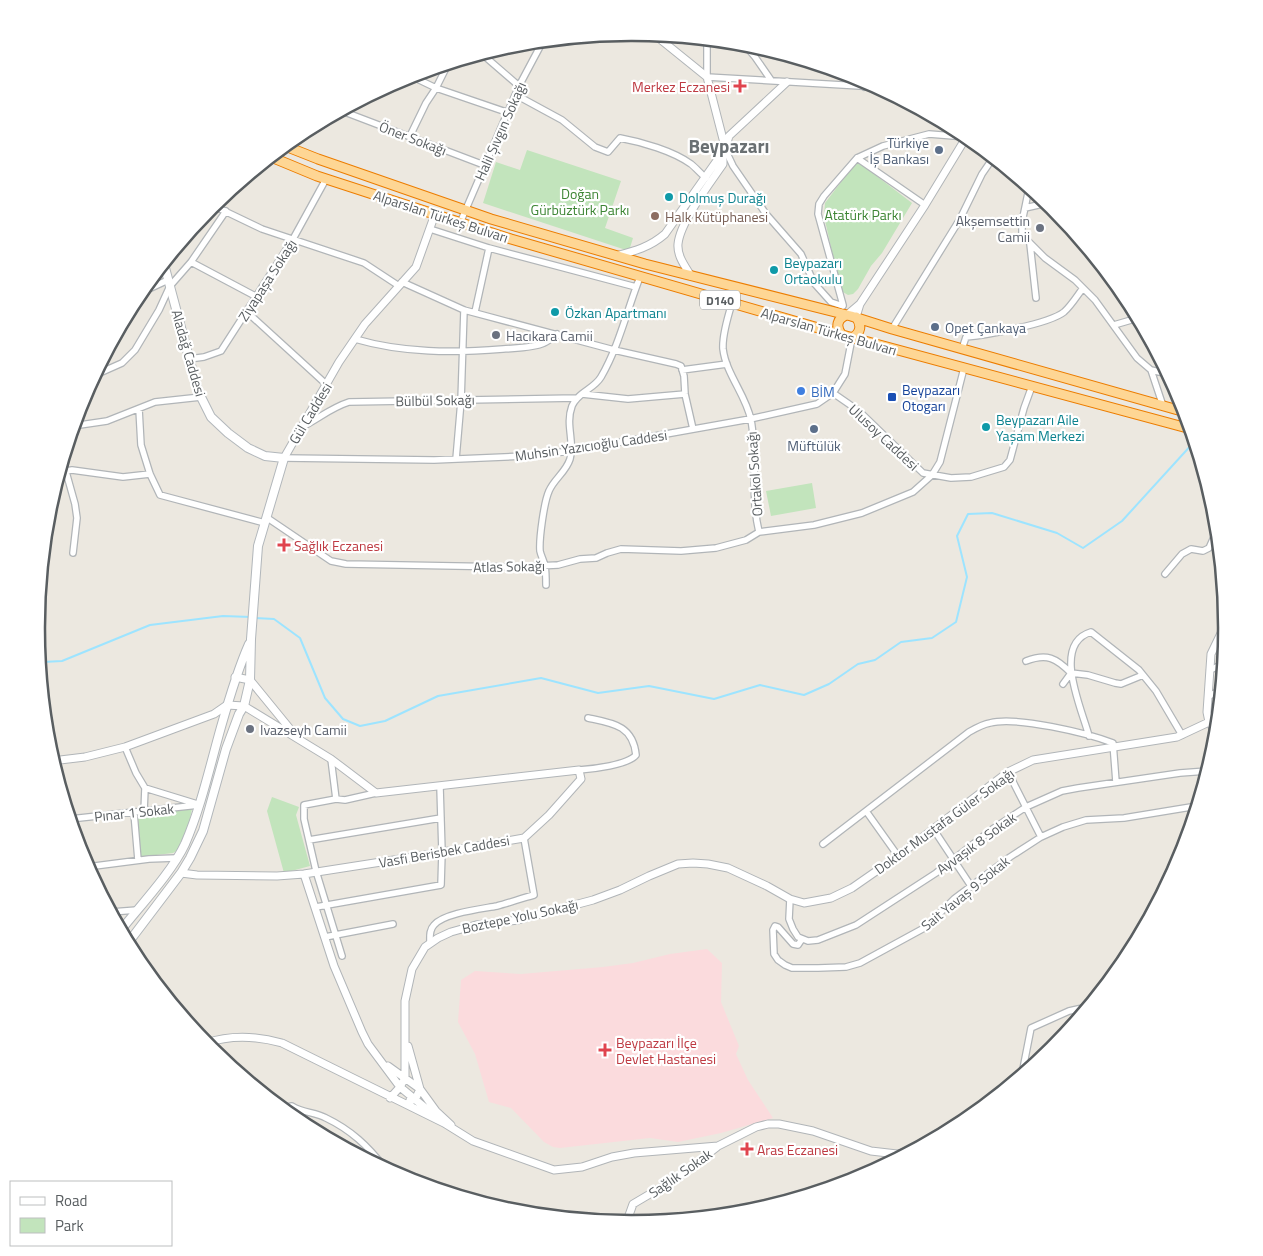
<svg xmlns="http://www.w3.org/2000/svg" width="1263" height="1256" viewBox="0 0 1263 1256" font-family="'Titillium Web',sans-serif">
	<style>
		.medical { fill: #fbdbdd }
		.green { fill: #c2e4bc }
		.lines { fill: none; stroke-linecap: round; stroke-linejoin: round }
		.stream { stroke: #9de4ff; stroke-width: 2 }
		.minor-casing { stroke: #b1b5b8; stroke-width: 8 }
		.tertiary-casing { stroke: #b1b5b8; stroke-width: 9 }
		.secondary-casing { stroke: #b2b7bb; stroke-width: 10 }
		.trunk-casing { stroke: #ec7d00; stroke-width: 11 }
		.minor { stroke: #fff; stroke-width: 5.5 }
		.tertiary { stroke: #fff; stroke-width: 7 }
		.secondary { stroke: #fff; stroke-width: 8 }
		.trunk { stroke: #fed694; stroke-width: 9 }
		.health-dot { fill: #e0444e; stroke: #fff; stroke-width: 2 }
		.service-dot { fill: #5c6f8a; stroke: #fff; stroke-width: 2 }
		.culture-dot { fill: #0f9aa8; stroke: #fff; stroke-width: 2 }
		.education-dot { fill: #8d6e63; stroke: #fff; stroke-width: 2 }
		.worship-dot { fill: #6b7280; stroke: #fff; stroke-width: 2 }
		.shop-dot { fill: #3f7fe0; stroke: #fff; stroke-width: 2 }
		.transit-dot { fill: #1a4fb4; stroke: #fff; stroke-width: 2 }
		.labels { text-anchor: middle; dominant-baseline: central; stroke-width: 4.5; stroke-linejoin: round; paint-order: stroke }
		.shield { fill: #fff; stroke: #8b8e90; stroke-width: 1 }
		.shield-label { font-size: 12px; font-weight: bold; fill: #595e61 }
		.health-label { font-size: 14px; fill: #be3a42; stroke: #fff; text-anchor: start }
		.street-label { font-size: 14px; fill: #595e61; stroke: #fff }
		.service-label { font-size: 14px; fill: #4e5e75; stroke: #fff; text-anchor: end }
		.park-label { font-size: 14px; fill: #3d8534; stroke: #fff }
		.culture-label { font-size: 14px; fill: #0d838f; stroke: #fff; text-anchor: start }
		.education-label { font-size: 14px; fill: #785e54; stroke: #fff; text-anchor: start }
		.worship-label { font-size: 14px; fill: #5b616d; stroke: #fff; text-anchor: start }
		.transit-label { font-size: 14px; fill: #164399; stroke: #fff; text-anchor: start }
		.shop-label { font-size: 14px; fill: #366cbe; stroke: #fff; text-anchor: start }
		.district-label { font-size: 19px; font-weight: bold; fill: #6a7073; stroke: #fff }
		.rim { fill: none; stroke: #595e61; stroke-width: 2.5 }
	</style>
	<rect width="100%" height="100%" fill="#ece8e0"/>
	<path class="medical" d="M707 949 722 963 721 1002 739 1046 736 1054 748 1080 773 1118 721 1133 678 1142 650 1138 560 1148 553 1147 544 1142 511 1108 489 1102 475 1054 458 1022 461 980 475 971 521 974 603 967 633 963 670 954Z"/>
	<path class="green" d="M527 150 621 181 605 228 633 238 629 251 483 203 496 162 520 170Z
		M857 161 912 203 882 253 871 266 858 289 853 294 848 295 841 291 839 283 824 216 825 203Z
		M812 483 816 508 771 516 766 491Z
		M272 797 299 807 296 815 310 866 284 873 267 811Z
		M192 809C189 822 186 847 173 853L140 857 138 815Z"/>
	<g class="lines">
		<path class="stream" d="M255 618 274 619 300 638 325 698 343 719 360 726 385 721 438 696 541 678 598 693 649 686 714 699 760 685 804 695 829 684 858 664 875 660 901 642 932 638 956 622 967 577 957 536 968 514 992 513 1057 533 1083 548 1122 521 1194 442
			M39 659 43 662 62 661 150 625 223 616 251 617"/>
		<defs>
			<path id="minor" d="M707 40V77L877 87
				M744 44 755 57 771 80
				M482 54 519 86
				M411 76 436 88 509 113
				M857 77 864 87
				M516 95 562 120 595 147 608 152 620 138C642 142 673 151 691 164 696 168 701 174 706 178
				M342 111 484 165
				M410 136 426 103 436 88 448 64
				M725 149 733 166 766 214 801 254 814 283 831 302 843 306
				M857 158 925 205
				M1029 188 1022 222V233L1026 239 1045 258 1075 280 1095 300 1137 358 1151 370 1163 406
				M212 205 262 229 364 263 399 286
				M1025 208 1047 203
				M460 223 519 86 543 41
				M430 229 489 248
				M1030 244 1036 298
				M191 262 257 297
				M402 282 464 310 614 350 676 364 681 366 684 376 685 394 693 429
				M140 293 168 280
				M732 303C728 316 722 335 723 349 726 374 746 395 751 420 758 457 750 495 759 532
				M843 305 818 214 819 204 824 196 857 158 883 146 929 134 966 137
				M247 312 327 385
				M475 312 489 248 636 287
				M1114 325 1138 318
				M892 329 960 219 982 174 993 158
				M355 339C403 353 453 353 503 349 514 348 534 348 544 343 549 341 553 337 557 334
				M962 349 966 337C986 335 1049 324 1064 312 1071 306 1077 296 1083 288
				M189 359 204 357 221 351 293 239 326 179
				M682 370 727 364
				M1151 370 1168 374
				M95 375 122 363 135 350 159 310 170 286 191 262 226 211
				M833 393 859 411 923 473 951 478 971 477 1004 467 1010 460 1024 408 1032 386
				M582 394 628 399 685 394
				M139 409 141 445 150 474 160 495 265 523
				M73 426 107 421 155 402 201 397
				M300 428C317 420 330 408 349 402L577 398
				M284 458 434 460 525 456 571 451 750 419 817 404 833 393 845 374 852 338
				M456 459 461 401 464 310
				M63 461 75 504 77 518 73 553
				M66 471 72 470 123 477 150 474
				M266 517 331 561 346 564 517 567 558 565 580 559 596 558 607 553 621 549 681 551 716 548 746 540 759 532 814 525 862 513 913 492 932 475 940 462 964 368
				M1165 574 1182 554 1191 549 1203 551 1209 548 1217 530
				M546 585C546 579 546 572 545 566 544 561 541 556 540 551 539 539 544 502 549 491 554 479 566 472 570 459 575 442 565 425 572 406 578 392 594 389 601 377 619 346 627 310 640 277
				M1026 661C1047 653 1056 658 1071 673L1088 675 1115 683 1121 684 1143 675
				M1210 670 1223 664
				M1063 684 1071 673
				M1209 696 1221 690
				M1216 735 1209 722 1218 718
				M1089 736C1082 709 1051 644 1091 632L1139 670 1156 691 1182 735
				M125 747 136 773 145 788 197 804
				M331 759 336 799 304 805V819L316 871 342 956
				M579 770C593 769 628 765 636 755 633 725 612 723 588 718
				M1008 772 1041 837
				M336 799 345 800 376 793
				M866 811 898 856
				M144 812 145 788
				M134 813 138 860
				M70 819 199 805
				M934 830 971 886
				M309 840 441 818
				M823 844 969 732C976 728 983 724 990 723 1016 716 1087 733 1113 743L1116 782
				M87 867 149 859 176 858
				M790 899 789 919 793 929 798 937 808 941 818 940 856 925 936 873 994 828 1026 807 1062 791 1078 788 1180 773 1207 771
				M316 907 441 885 442 852 440 787
				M111 912 137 910
				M325 937 393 924
				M802 939 798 945 793 944 778 927 775 926 773 930 774 954 778 960 785 965 792 968H818L846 967 860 963 926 927 954 899 1010 857 1041 837 1063 827 1086 820 1124 818 1197 806
				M430 943C430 937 429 930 434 925 444 913 481 909 497 906 509 903 522 898 534 895L524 838
				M1022 1074 1031 1028 1069 1011 1087 1007
				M282 1108 292 1106C303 1113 315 1112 326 1118 351 1130 368 1146 385 1168"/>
			<path id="tertiary" d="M655 35 707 77 725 147
				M616 256C635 251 650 247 665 234L718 159 723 156
				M691 276C685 266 677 256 678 244 680 222 710 183 723 164V156L729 136 787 82
				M860 304 925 205 967 136
				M847 315 860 304 856 317
				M284 458 339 362 365 324 416 267 435 214
				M235 677 250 680 295 735
				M52 761 85 757 125 747 214 714 227 705 244 706 331 759 376 793 579 770 581 779 549 815 524 838 426 855 304 874 277 876 197 875 181 873
				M304 874 334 966 362 1032 368 1044 400 1087 434 1115
				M206 1043C230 1035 257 1036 282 1043L444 1123 473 1141 554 1170 582 1167 612 1157 634 1153 718 1146 756 1127 768 1124H779L813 1131 871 1151 897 1154 908 1152
				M408 1046 420 1089 415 1100H410
				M388 1066 420 1089 436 1111 451 1125
				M390 1098 400 1087 405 1078V1001L412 969 425 947 438 938 451 932 476 925 518 920 593 900 620 890 649 876 678 864 693 863 708 864 728 868 767 886 790 899 804 903 831 898 852 888 898 856 1008 772 1033 760 1177 737 1209 722 1207 712 1211 654 1226 623
				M628 1223V1218L633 1204 677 1178 717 1147"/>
			<path id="secondary" d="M121 930C140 906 172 872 185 844 201 807 210 766 221 727 229 699 237 671 249 644
				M128 943 181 873 190 858 203 831 226 749 239 714 244 706 250 680 251 639 258 546 284 458 265 456 248 448 228 433 211 417 198 391 164 264"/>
			<path id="trunk" d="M285 146 318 159 491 219 645 264 851 316 892 329 1185 412
				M271 157 317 176 511 239 846 336 1191 429
				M842 335C835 327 837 318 847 315
				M852 338C861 333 862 325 856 317"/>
		</defs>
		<use href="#minor" class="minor-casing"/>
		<use href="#tertiary" class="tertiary-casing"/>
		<use href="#secondary" class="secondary-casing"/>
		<use href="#trunk" class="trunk-casing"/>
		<use href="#minor" class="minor"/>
		<use href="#tertiary" class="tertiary"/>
		<use href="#secondary" class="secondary"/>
		<use href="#trunk" class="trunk"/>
	</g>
	<g class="health-dot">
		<path d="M737.5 78.5h5v5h5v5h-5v5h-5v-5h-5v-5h5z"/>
		<path d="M281.5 537.5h5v5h5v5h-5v5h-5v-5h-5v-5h5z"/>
		<path d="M602.5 1042.5h5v5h5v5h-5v5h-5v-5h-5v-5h5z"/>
		<path d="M744.5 1141.5h5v5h5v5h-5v5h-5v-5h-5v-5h5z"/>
	</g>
	<g class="service-dot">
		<circle cx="939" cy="150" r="5"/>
		<circle cx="935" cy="327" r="5"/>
		<circle cx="814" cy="429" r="5"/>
	</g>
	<g class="culture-dot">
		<circle cx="669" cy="197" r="5"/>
		<circle cx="774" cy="270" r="5"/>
		<circle cx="555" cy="312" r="5"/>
		<circle cx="986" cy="427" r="5"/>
	</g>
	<circle class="education-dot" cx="655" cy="216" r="5"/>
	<g class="worship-dot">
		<circle cx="1040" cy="228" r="5"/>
		<circle cx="496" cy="335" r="5"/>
		<circle cx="250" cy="729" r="5"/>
	</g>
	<circle class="shop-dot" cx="801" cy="391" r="5"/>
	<rect class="transit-dot" x="887" y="392" width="10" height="10" rx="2.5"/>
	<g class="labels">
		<rect class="shield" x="700" y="290.5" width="40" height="19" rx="4"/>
		<g class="shield-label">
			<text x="720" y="300">D140</text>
		</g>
		<g class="health-label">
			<text x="730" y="86" text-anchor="end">Merkez Eczanesi</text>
			<text x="294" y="545">Sağlık Eczanesi</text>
			<text x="616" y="1042">Beypazarı İlçe<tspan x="616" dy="16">Devlet Hastanesi</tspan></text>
			<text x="757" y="1149">Aras Eczanesi</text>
		</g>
		<g class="street-label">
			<text transform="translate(500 131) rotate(-66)">Halil Şıvgın Sokağı</text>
			<text transform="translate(413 138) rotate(21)">Öner Sokağı</text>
			<text transform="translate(441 216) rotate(18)">Alparslan Türkeş Bulvarı</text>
			<text transform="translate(267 280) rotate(-57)">Ziyapaşa Sokağı</text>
			<text transform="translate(829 331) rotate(16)">Alparslan Türkeş Bulvarı</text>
			<text transform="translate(189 353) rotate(74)">Aladağ Caddesi</text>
			<text transform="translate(435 400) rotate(-1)">Bülbül Sokağı</text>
			<text transform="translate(310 413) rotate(-59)">Gül Caddesi</text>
			<text transform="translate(884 437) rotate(43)">Ulusoy Caddesi</text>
			<text transform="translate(591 445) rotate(-8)">Muhsin Yazıcıoğlu Caddesi</text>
			<text transform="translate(754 474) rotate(-94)">Ortakol Sokağı</text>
			<text transform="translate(509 566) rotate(-1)">Atlas Sokağı</text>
			<text transform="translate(134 812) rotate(-6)">Pınar 1 Sokak</text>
			<text transform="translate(944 821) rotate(-36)">Doktor Mustafa Güler Sokağı</text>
			<text transform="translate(976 843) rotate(-36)">Ayvaşık 8 Sokak</text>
			<text transform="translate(444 851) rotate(-10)">Vasfi Berisbek Caddesi</text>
			<text transform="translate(965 893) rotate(-39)">Sait Yavaş 9 Sokak</text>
			<text transform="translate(520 916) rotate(-12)">Boztepe Yolu Sokağı</text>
			<text transform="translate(680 1173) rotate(-35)">Sağlık Sokak</text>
		</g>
		<g class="service-label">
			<text x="929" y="142">Türkiye<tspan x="929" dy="16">İş Bankası</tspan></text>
			<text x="945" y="327" text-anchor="start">Opet Çankaya</text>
			<text x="814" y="445" text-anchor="middle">Müftülük</text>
		</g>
		<g class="park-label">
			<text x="580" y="193">Doğan<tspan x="580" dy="16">Gürbüztürk Parkı</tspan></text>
			<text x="863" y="214">Atatürk Parkı</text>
		</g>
		<g class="culture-label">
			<text x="679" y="197">Dolmuş Durağı</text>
			<text x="784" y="262">Beypazarı<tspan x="784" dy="16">Ortaokulu</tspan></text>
			<text x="565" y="312">Özkan Apartmanı</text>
			<text x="996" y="419">Beypazarı Aile<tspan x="996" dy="16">Yaşam Merkezi</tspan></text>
		</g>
		<g class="education-label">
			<text x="665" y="216">Halk Kütüphanesi</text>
		</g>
		<g class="worship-label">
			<text x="1030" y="220" text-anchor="end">Akşemsettin<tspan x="1030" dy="16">Camii</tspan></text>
			<text x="506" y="335">Hacıkara Camii</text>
			<text x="260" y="729">Ivazseyh Camii</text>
		</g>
		<g class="transit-label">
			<text x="902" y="389">Beypazarı<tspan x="902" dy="16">Otogarı</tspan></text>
		</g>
		<g class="shop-label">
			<text x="811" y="391">BİM</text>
		</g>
		<g class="district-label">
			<text x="729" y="145">Beypazarı</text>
		</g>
	</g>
	<path d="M0 0H1263V1256H0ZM631 41H632A586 586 0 0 1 1218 627V629A586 586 0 0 1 632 1215H631A586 586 0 0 1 45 629V627A586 586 0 0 1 631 41Z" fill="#fff" fill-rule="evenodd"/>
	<path class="rim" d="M631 41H632A586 586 0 0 1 1218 627V629A586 586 0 0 1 632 1215H631A586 586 0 0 1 45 629V627A586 586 0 0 1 631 41Z"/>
	<rect x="10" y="1181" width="162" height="65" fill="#ffffff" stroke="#bdbfc0"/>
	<rect x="20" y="1197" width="25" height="8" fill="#ffffff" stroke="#bdbfc0"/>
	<text x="55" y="1206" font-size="15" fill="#595e61">Road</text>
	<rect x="20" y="1218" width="25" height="15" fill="#c2e4bc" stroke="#bdbfc0"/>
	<text x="55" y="1231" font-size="15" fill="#595e61">Park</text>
</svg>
